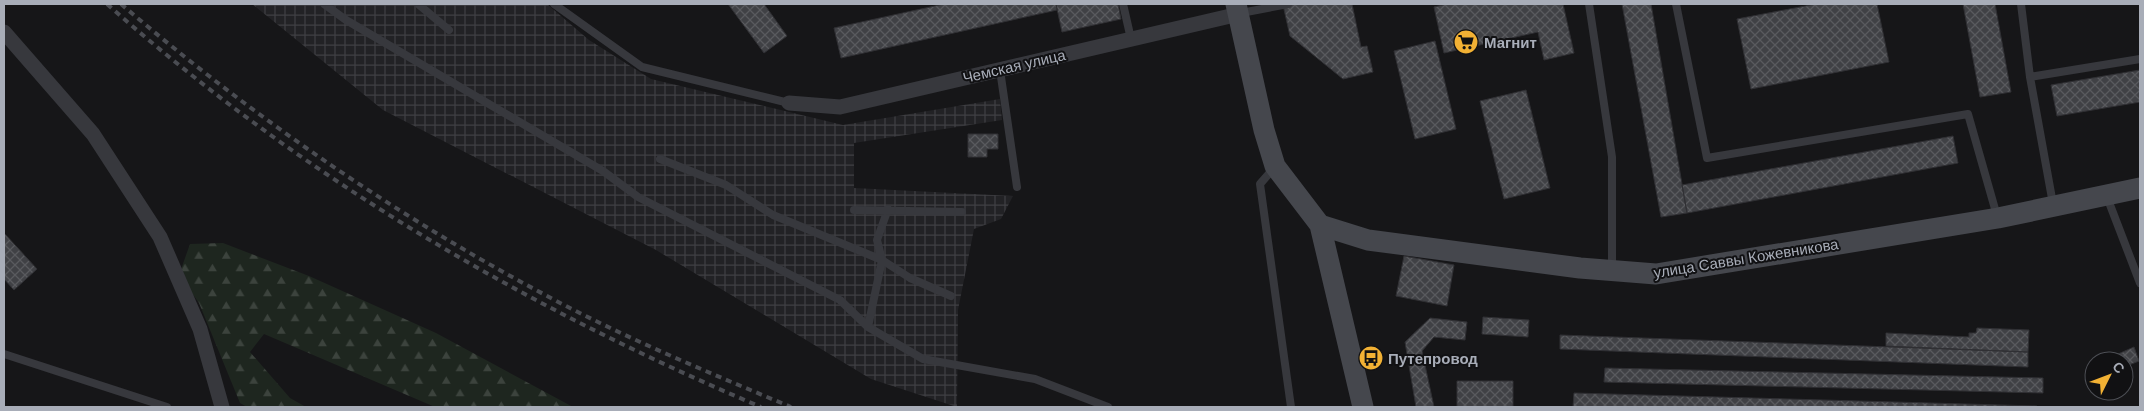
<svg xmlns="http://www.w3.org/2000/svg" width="2144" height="411" viewBox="0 0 2144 411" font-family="Helvetica,sans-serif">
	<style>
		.industrial { fill: url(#industrial-grid) }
		.forest { fill: url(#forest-firs) }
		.building { fill: url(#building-cross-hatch); stroke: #303034 }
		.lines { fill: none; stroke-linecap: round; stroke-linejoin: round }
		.lane { stroke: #37383d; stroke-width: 8 }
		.street { stroke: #37383d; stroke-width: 15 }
		.secondary { stroke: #45474d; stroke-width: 21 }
		.rail { stroke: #4a4c52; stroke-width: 4; stroke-dasharray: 6 5; stroke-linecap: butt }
		.labels { text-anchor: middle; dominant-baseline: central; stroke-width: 4; stroke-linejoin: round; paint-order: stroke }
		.poi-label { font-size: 15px; font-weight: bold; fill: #a8adb8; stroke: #111113; text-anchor: start }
		.street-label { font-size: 15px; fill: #a8adb8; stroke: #111113 }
	</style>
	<defs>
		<pattern id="industrial-grid" width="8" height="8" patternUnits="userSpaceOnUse" patternTransform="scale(1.25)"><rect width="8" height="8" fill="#222225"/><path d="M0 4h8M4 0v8" fill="none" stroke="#3f3f43"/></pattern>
		<pattern id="forest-firs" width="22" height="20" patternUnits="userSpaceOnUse" patternTransform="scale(1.25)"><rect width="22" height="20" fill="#1e261f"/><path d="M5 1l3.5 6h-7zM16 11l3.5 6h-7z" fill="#3c433d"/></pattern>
		<pattern id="building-cross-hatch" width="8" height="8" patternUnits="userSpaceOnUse" patternTransform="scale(1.25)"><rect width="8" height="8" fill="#404145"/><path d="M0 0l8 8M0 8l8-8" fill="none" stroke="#595a5e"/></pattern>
	</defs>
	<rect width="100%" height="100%" fill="#161618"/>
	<path class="industrial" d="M252 4H547L589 40 651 79 843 125 1000 99 1002 120 854 143V188L1013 196 1001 219 974 229 958 310 957 407 871 379 656 250 383 110Z"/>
	<path class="forest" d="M223 243 309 276 436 333 573 407H435L264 334 250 352 290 398 306 407H247L240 403 199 303 179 275 190 244Z"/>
	<path class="building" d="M728 4H764L787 36 764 53Z
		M944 4H1056L1057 10 841 58 834 28Z
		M1056 4H1118L1121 19 1062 32Z
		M1290 4H1352L1361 47 1367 46 1373 72 1343 79 1290 36 1283 5Z
		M1447 4H1563L1574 53 1544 60 1538 32 1444 53 1434 7Z
		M1622 4H1651L1687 213 1661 217Z
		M1816 4H1877L1889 62 1751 89 1737 19Z
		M1963 4H1995L2011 92 1980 97Z
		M1435 41 1456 129 1415 139 1394 51Z
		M2140 70V102L2057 116 2051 85Z
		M1526 90 1550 188 1504 199 1480 101Z
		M968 134H998V149H987V157H968Z
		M1953 136 1958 163 1687 213 1682 185Z
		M4 233 37 269 14 290 4 279Z
		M1404 256 1454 265 1447 306 1396 296Z
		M1483 317 1529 320 1528 337 1482 334Z
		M1430 318 1467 322 1465 340 1434 337 1422 351 1434 407H1416L1405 342Z
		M1977 328 2029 330 2028 352 1886 346V333L1969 337V333H1976Z
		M1560 335 2028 352V367L1560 349Z
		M2134 347 2139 361 2124 367V361H2110L2109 358Z
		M1605 368 2043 378V393L1604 382Z
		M1457 381H1513V407H1457Z
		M1574 393 2037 406V407H1573Z"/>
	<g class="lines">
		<path class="lane" d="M324 4 346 20 603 171 638 197 840 300 868 327 923 359 1035 379 1108 407
			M418 4 449 30
			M554 4 642 67 789 103
			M1123 4 1131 39
			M1589 4 1612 157V270
			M1676 4 1707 158 1968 114 1997 216
			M2021 4 2030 77 2053 204
			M1241 13 1288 4
			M1000 70 1017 187
			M2030 77 2140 59
			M660 159 726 185 773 215 882 260 910 278 951 296
			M1274 168 1260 184 1291 407
			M2107 197 2140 283
			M854 210 962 212
			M868 327 882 260 877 240 888 209
			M4 354 167 407"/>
		<path class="street" d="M4 32 93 134 160 237 200 329 222 407
			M789 103 840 107 1239 14"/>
		<path class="secondary" d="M1236 4 1264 130 1275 166 1320 225 1363 407
			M1320 225 1368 240 1580 268 1656 274 1998 218 2140 188"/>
		<path class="rail" d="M107 4C302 177 522 306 761 407
			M121 4C248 113 389 211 536 290 618 335 705 371 791 407"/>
	</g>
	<defs>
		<symbol id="supermarket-disc" viewBox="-11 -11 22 22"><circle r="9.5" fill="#f2b134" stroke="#111113"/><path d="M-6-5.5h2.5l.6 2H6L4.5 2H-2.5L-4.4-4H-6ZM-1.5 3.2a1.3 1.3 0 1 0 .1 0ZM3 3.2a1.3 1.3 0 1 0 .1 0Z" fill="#111"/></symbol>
		<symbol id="bus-disc" viewBox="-11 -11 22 22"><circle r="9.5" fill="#f2b134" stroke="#111113"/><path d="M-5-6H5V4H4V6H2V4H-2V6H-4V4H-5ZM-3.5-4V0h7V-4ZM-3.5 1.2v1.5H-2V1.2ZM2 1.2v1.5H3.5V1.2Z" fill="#111"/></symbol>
	</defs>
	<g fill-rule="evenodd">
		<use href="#supermarket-disc" x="1452" y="28" width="28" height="28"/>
		<use href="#bus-disc" x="1357" y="344" width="28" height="28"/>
	</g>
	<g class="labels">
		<g class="poi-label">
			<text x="1484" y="42">Магнит</text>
			<text x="1388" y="358">Путепровод</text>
		</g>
		<g class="street-label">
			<text transform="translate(1014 66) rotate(-13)">Чемская улица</text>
			<text transform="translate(1746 258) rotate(-9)">улица Саввы Кожевникова</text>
		</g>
	</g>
	<rect width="2144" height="411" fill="none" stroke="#a8adb8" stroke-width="10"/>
	<g transform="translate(2109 376) rotate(48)"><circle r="24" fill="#111113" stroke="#4d4f55"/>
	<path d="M0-4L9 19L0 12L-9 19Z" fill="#f2b134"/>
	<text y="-8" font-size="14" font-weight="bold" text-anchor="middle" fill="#a8adb8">С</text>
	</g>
</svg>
